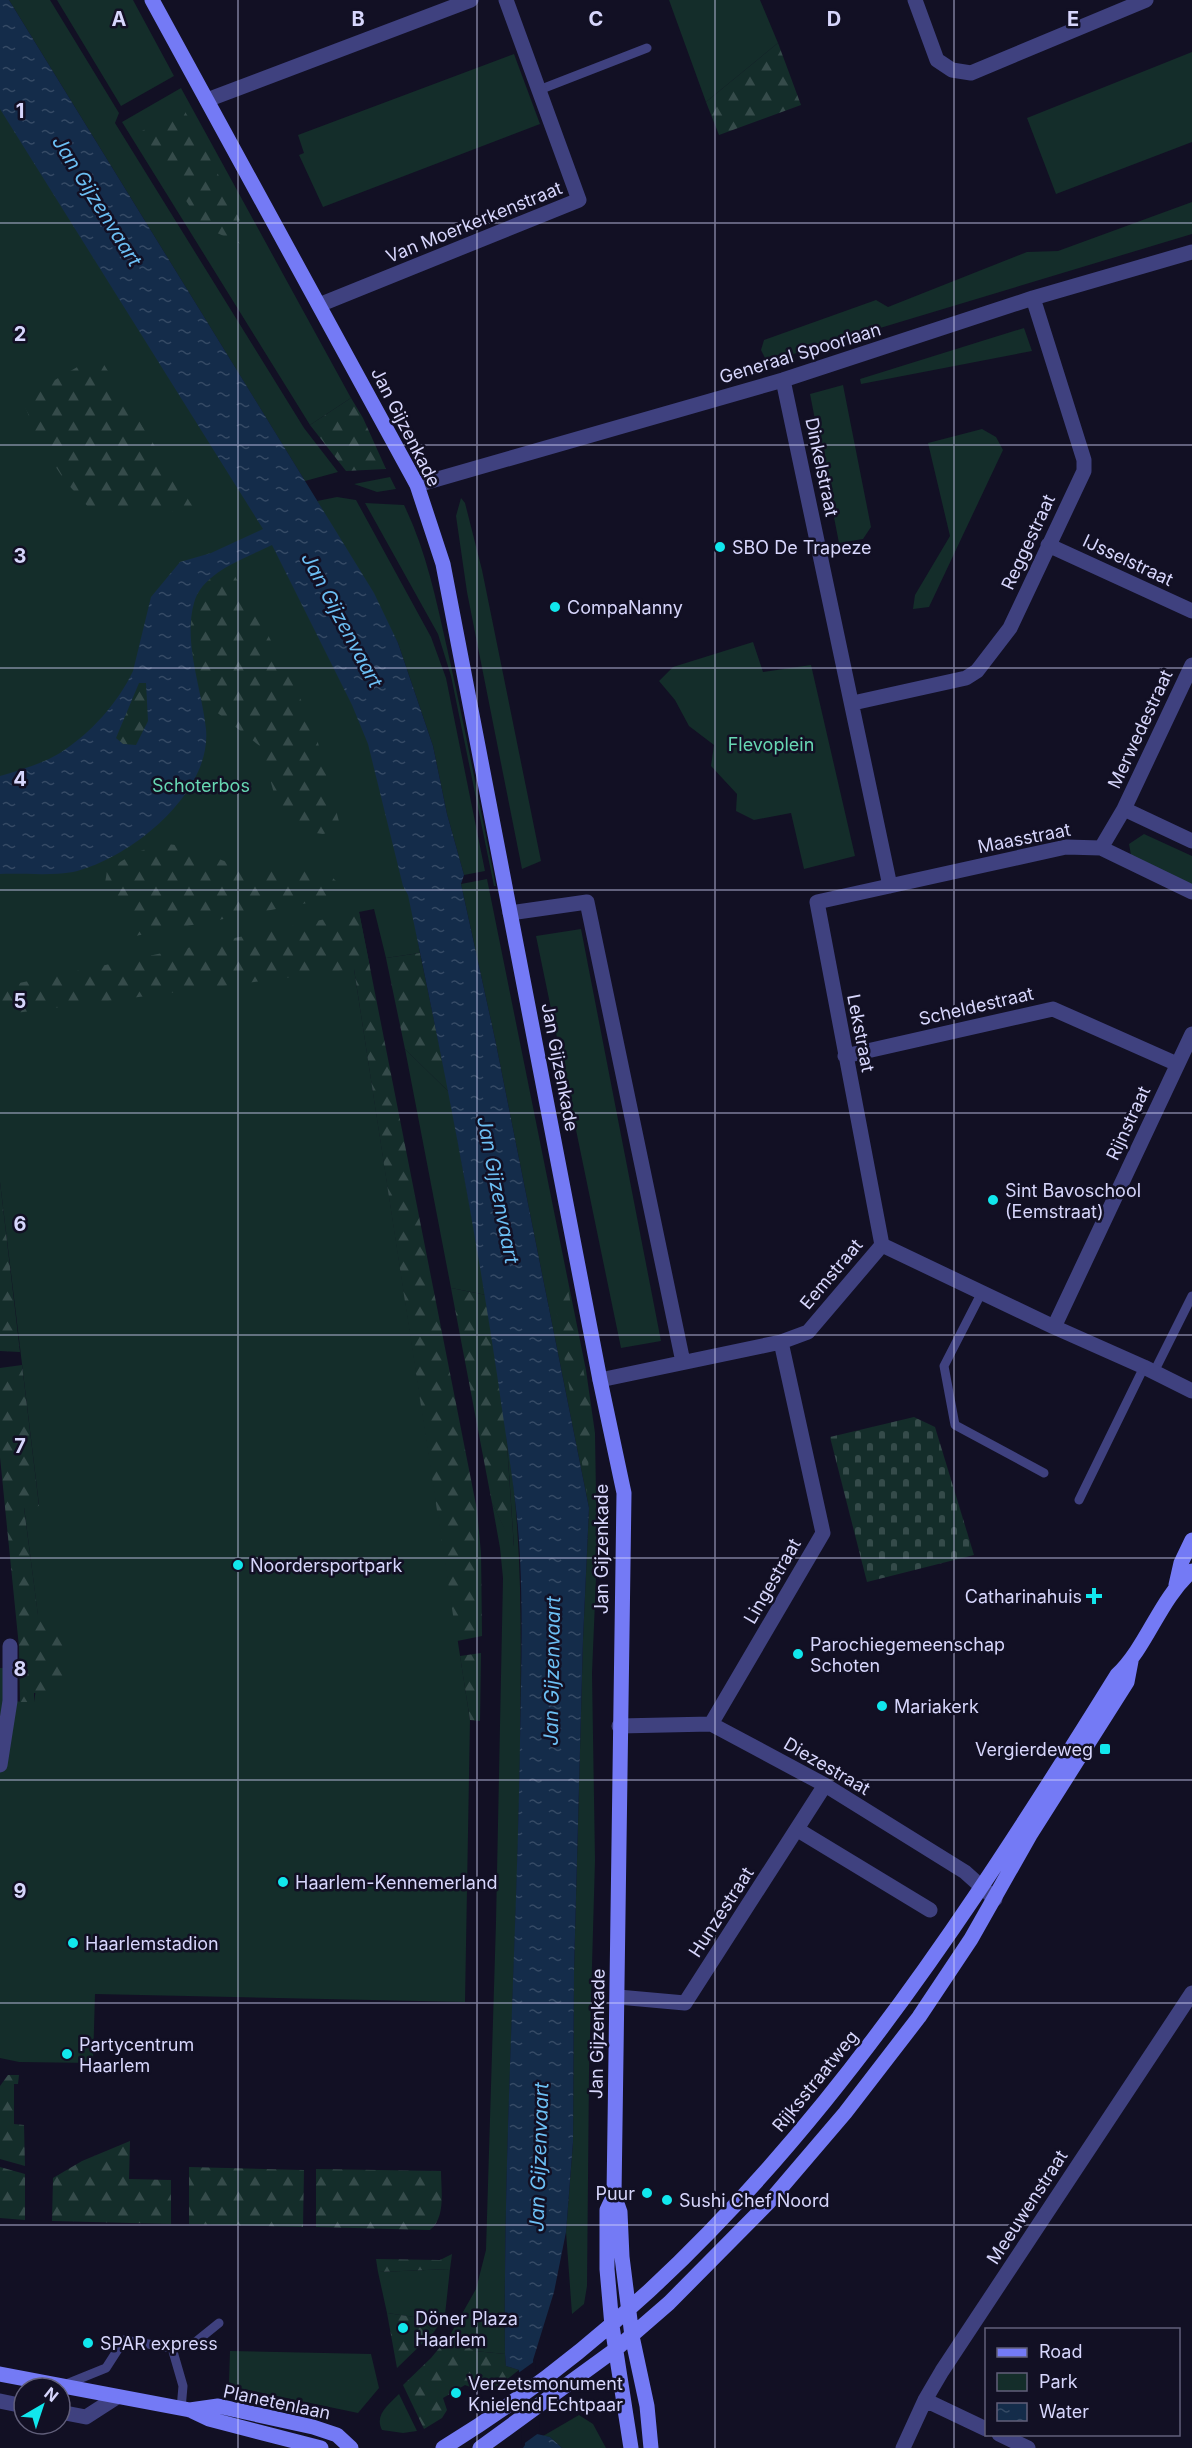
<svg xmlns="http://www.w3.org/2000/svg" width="1192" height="2448" viewBox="0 0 1192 2448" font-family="Inter,sans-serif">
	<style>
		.green { fill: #142d2a }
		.forest { fill: url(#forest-firs) }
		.cemetery { fill: url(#cemetery-stones) }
		.water { fill: url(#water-ripples); fill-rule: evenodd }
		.pier { fill: #121024 }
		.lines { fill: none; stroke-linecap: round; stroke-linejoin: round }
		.lane { stroke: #3f417f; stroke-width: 9 }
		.street { stroke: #3f417f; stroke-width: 15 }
		.secondary { stroke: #747af5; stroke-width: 15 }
		.grid { fill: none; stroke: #d7d6fc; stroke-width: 1.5; stroke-opacity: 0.55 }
		.poi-dot { fill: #11e7ed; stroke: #121024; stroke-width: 2 }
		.labels { text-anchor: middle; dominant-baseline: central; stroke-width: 5; stroke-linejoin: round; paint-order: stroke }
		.street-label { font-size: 18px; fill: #d7d6fc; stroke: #121024 }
		.poi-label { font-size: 18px; fill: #d7d6fc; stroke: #121024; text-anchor: start }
		.park-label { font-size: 18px; fill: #67d7b3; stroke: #121024 }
		.water-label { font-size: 20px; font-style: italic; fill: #6cbff4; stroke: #121024 }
		.grid-label { font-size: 20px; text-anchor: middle; font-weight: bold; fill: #d7d6fc; stroke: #121024; stroke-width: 5; stroke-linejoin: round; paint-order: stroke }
	</style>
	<defs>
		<pattern id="forest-firs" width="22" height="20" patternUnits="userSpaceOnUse" patternTransform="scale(1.5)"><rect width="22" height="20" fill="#142d2a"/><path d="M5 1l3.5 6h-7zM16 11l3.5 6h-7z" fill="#354b4a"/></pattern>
		<pattern id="cemetery-stones" width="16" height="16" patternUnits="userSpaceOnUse" patternTransform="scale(1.5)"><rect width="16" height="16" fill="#142d2a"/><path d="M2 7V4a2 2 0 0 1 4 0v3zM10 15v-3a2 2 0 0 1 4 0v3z" fill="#354b4a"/></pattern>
		<pattern id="water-ripples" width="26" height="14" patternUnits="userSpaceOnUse" patternTransform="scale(1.5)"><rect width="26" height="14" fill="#142c4a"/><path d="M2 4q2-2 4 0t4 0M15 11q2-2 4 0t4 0" fill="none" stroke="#354a65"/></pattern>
	</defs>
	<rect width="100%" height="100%" fill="#121024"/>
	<path class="green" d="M9 0H50L119 113 115 123 304 428 338 472 305 481Z
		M57 0H133L174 76 121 106Z
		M669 0H760L778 43 706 102Z
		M0 46 369 662 420 953 386 958 374 909 359 912 370 967 354 969 470 1720 465 2002 95 1994 93 2063 19 2062 0 2058V1668H3L4 1701 34 1702 45 1627 38 1616 24 1507 39 1505 0 1182Z
		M1192 52V142L1056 194 1027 118Z
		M514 54 540 124 323 207 299 155 304 153 298 135Z
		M181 88 351 398 310 425 122 122Z
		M1192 202V234L767 362 761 350 764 340 876 300 888 307 1027 252 1058 251Z
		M1024 328 1032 351 861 384 860 379Z
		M843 385 871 527 863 539 839 543 810 394Z
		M982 429 996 437 1003 450 929 607 913 609 915 595 950 536 928 443Z
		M390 477 396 489 377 492 354 484Z
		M337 497 356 500 431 637 446 678 485 871 464 875 447 814 433 746 398 643 317 501Z
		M461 498 465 503 482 570 541 861 522 869 467 592 456 516Z
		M365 503 404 505C426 550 436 599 447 648 465 727 480 807 496 886H494L451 676 438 634Z
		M753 642 763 672 811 665 855 856 804 869 791 813 754 820 736 811 737 794 711 766 714 745 689 726 675 700 659 681 673 667Z
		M1144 834 1192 856V885L1131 855 1129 844Z
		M487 879 586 1370 595 1433 597 1554 592 1673 595 1860 589 2072 587 2286 584 2304 572 2314 566 2232 573 2142 574 1971 583 1639 589 1508 495 1039 461 884Z
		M581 929 661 1341 621 1348 536 936Z
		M405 1049 449 1092 486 1295 451 1288Z
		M506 1429C524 1537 521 1645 520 1754 517 1954 503 2153 505 2354L474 2351 450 2335 476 2289 486 2250 496 1922 503 1578 500 1548 492 1503 514 1547Z
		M450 2269 445 2315 434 2332 414 2317 387 2313 378 2272Z
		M230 2351 371 2354 379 2388 358 2413 234 2387 229 2382Z
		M399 2394 417 2431 403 2433 382 2430C374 2415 389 2404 399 2394Z
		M579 2415 593 2424 606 2448H562L550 2437 543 2436Z"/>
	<path class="forest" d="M778 43 801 105 719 135 706 102Z
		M182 106 208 153 254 250 202 226 142 131Z
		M98 355 196 512 90 509 65 481 40 443 22 399Z
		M351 398 363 418 386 469 346 471 310 425Z
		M229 566 264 627 313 724 341 829 323 834 308 832 293 824 279 811 261 747 201 700C194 665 181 617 203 586 209 578 221 572 229 566Z
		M139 683H146L148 721 136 745 123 744 115 738Z
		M167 844 185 846 232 864 252 867 313 866 326 871 338 883 328 899 135 936 105 883 107 871C128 856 142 848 167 844Z
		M359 912 477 1510 481 1553 482 1636 457 1641 354 969 0 1015V987Z
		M420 953 449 1092 405 1049 386 958Z
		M0 1182 20 1352 0 1351Z
		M566 1279 591 1410 587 1493 553 1291Z
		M451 1288 486 1295 506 1429 514 1549 492 1503Z
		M22 1365 39 1506 24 1508 38 1615H43L45 1627 63 1625 69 1675 50 1692 34 1693V1702H20L19 1647 0 1457V1368Z
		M481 1653 480 1721 470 1720 460 1656Z
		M8 2075H19L18 2084H14V2124L24 2125 25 2166 0 2159V2086Z
		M130 2141 129 2179 171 2180V2224L52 2221 53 2178 82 2161Z
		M0 2167 25 2174V2220L0 2218Z
		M189 2167 304 2170 303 2227 189 2224Z
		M316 2169 441 2171C441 2191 446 2217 430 2230L316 2227Z
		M452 2254 450 2269 378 2272 376 2259 440 2260Z
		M387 2313 414 2317 434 2332 397 2368Z
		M450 2335 474 2351 505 2354 506 2366 519 2370C498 2386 492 2395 465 2385L443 2398 447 2410 442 2418 424 2429 403 2385 431 2358Z"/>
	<path class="cemetery" d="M914 1417 935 1427 974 1555 867 1582 830 1437Z"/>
	<path class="water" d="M0 0H9L374 593 398 643 433 746 447 814 464 875 461 884 495 1039 589 1508 583 1639 574 1971 573 2142 566 2232 554 2292 533 2360 537 2434 550 2437 562 2448H523L525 2445 519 2370 506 2366 505 2354C503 2149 517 1945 520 1741 521 1680 523 1618 520 1557 517 1497 506 1440 498 1381 474 1218 442 1056 408 895L403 886 368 744 352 705 272 545C246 558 202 572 194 603 183 642 202 690 206 729 212 793 130 859 73 872 52 876 22 873 0 874V776C20 770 42 764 60 753 90 734 118 703 133 671L151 597 180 562 211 553 263 529 0 109ZM139 683H146L148 721 136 745 123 744 116 738Z"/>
	<path class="pier" d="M535 2361 540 2432 522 2445 517 2374Z"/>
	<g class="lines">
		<path class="lane" d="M539 90 647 48
			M982 1292 944 1366 955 1425 1044 1473
			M1154 1372 1192 1296
			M1079 1500 1144 1367
			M172 2348 193 2344 219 2323
			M64 2385 106 2368 124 2340 172 2348 183 2386 181 2409"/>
		<path class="street" d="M915 0 937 60 952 70 971 73 1146 0
			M207 100 471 0
			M319 305 579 200 506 0
			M783 380 890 886
			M417 485 783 380 1033 298 1192 252
			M1048 545 1192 611
			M853 703 966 678 977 671 1010 628 1084 471V460L1033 298
			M1124 809 1192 841
			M1101 848 1124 809 1192 665
			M510 913 587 902 683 1362
			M845 1056 1053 1009 1177 1064
			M882 1245 817 902 1066 847 1101 848 1192 892
			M882 1245 1054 1327 1144 1367 1192 1391
			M1054 1327 1192 1034
			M600 1380 781 1342 808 1332 882 1245
			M711 1724 823 1533 781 1342
			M619 1726 711 1724 825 1785 965 1872 995 1899
			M0 1765 10 1701V1646
			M798 1830 930 1910
			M618 1997 685 2003 825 1785
			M925 2400 986 2429
			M0 2401 24 2406
			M60 2412 86 2417 117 2397
			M999 2434 1028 2448
			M903 2448 925 2400 942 2371 1192 1993"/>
		<path class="secondary" d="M152 0 417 485 443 564 600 1380 624 1493 614 2195 620 2212 622 2257 632 2336 647 2406 651 2448
			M1176 1585 1181 1563 1192 1540
			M614 2195 607 2210V2269L612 2326 631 2448
			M0 2374 190 2410 209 2419 321 2448
			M190 2410 218 2406 313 2427 337 2435 351 2448
			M443 2448C742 2265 936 1966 1117 1675 1148 1645 1159 1600 1192 1571
			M480 2448 616 2349 669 2303 769 2202 845 2113 919 2017 971 1939 1030 1835 1127 1682 1131 1661"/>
	</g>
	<path class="grid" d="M238 0V2448M477 0V2448M715 0V2448M954 0V2448M0 223H1192M0 445H1192M0 668H1192M0 890H1192M0 1113H1192M0 1335H1192M0 1558H1192M0 1780H1192M0 2003H1192M0 2225H1192"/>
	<g class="poi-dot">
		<circle cx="720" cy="547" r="6"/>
		<circle cx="555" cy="607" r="6"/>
		<circle cx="993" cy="1200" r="6"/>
		<circle cx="238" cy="1565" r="6"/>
		<path d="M1091 1587h6v6h6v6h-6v6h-6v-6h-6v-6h6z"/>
		<circle cx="798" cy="1654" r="6"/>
		<circle cx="882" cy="1706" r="6"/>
		<rect x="1099" y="1743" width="12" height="12" rx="3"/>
		<circle cx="283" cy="1882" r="6"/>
		<circle cx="73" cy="1943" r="6"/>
		<circle cx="67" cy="2054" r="6"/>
		<circle cx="647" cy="2193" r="6"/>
		<circle cx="667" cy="2200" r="6"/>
		<circle cx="403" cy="2328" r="6"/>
		<circle cx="88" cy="2343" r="6"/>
		<circle cx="456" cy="2393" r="6"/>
	</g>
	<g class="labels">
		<g class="street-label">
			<text transform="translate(474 222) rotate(-22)">Van Moerkerkenstraat</text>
			<text transform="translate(800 353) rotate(-17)">Generaal Spoorlaan</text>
			<text transform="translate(406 427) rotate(63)">Jan Gijzenkade</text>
			<text transform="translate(822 467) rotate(78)">Dinkelstraat</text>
			<text transform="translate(1028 542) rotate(-65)">Reggestraat</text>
			<text transform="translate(1128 560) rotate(25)">IJsselstraat</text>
			<text transform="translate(1140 729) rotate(-65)">Merwedestraat</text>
			<text transform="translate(1024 838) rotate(-11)">Maasstraat</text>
			<text transform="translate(976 1006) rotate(-13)">Scheldestraat</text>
			<text transform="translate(861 1033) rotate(79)">Lekstraat</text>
			<text transform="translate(560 1067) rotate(79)">Jan Gijzenkade</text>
			<text transform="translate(1128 1123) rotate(-65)">Rijnstraat</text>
			<text transform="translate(831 1274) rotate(-50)">Eemstraat</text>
			<text transform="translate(601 1549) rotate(-90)">Jan Gijzenkade</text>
			<text transform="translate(772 1581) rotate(-60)">Lingestraat</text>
			<text transform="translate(827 1766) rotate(30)">Diezestraat</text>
			<text transform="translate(721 1912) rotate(-57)">Hunzestraat</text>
			<text transform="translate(597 2034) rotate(-89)">Jan Gijzenkade</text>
			<text transform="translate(815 2081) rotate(-51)">Rijksstraatweg</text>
			<text transform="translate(1027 2207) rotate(-57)">Meeuwenstraat</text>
			<text transform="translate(277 2402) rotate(12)">Planetenlaan</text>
		</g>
		<g class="poi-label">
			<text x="732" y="547">SBO De Trapeze</text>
			<text x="567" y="607">CompaNanny</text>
			<text x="1005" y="1190">Sint Bavoschool<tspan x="1005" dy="21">(Eemstraat)</tspan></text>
			<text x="250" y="1565">Noordersportpark</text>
			<text x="1082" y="1596" text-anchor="end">Catharinahuis</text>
			<text x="810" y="1644">Parochiegemeenschap<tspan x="810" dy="21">Schoten</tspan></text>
			<text x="894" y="1706">Mariakerk</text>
			<text x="1093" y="1749" text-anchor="end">Vergierdeweg</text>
			<text x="295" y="1882">Haarlem-Kennemerland</text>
			<text x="85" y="1943">Haarlemstadion</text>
			<text x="79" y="2044">Partycentrum<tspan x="79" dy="21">Haarlem</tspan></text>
			<text x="635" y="2193" text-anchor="end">Puur</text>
			<text x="679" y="2200">Sushi Chef Noord</text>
			<text x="415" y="2318">Döner Plaza<tspan x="415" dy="21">Haarlem</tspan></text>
			<text x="100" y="2343">SPAR express</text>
			<text x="468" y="2383">Verzetsmonument<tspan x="468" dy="21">Knielend Echtpaar</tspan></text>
		</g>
		<g class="park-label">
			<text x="771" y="744">Flevoplein</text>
			<text x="201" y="785">Schoterbos</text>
		</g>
		<g class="water-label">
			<text transform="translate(97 201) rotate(58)">Jan Gijzenvaart</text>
			<text transform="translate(342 620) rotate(62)">Jan Gijzenvaart</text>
			<text transform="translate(498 1190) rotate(79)">Jan Gijzenvaart</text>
			<text transform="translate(552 1671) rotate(-89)">Jan Gijzenvaart</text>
			<text transform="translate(539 2157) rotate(-88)">Jan Gijzenvaart</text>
		</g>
	</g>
	<g class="grid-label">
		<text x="119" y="26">A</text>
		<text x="358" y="26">B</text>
		<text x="596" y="26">C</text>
		<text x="834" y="26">D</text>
		<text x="1073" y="26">E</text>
		<text x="20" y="118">1</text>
		<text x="20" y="341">2</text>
		<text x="20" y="563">3</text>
		<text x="20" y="786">4</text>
		<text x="20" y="1008">5</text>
		<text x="20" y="1231">6</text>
		<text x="20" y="1453">7</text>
		<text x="20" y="1676">8</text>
		<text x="20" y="1898">9</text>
	</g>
	<rect x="985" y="2328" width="195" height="108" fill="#121024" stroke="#615f7a" stroke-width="1.5"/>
	<rect x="997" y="2348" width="30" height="9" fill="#747af5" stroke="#615f7a" stroke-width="1.5"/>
	<text x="1039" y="2358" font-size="18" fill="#d7d6fc">Road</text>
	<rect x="997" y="2373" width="30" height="18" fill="#142d2a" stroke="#615f7a" stroke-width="1.5"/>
	<text x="1039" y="2388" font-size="18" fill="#d7d6fc">Park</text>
	<rect x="997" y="2403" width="30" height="18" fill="url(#water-ripples)" stroke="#615f7a" stroke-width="1.5"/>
	<text x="1039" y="2418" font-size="18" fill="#d7d6fc">Water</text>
	<g transform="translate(42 2406) rotate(39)"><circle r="28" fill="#121024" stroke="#615f7a" stroke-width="1.5"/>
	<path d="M0-4.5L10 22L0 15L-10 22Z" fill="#11e7ed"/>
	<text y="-9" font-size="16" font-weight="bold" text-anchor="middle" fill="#d7d6fc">N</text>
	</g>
</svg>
